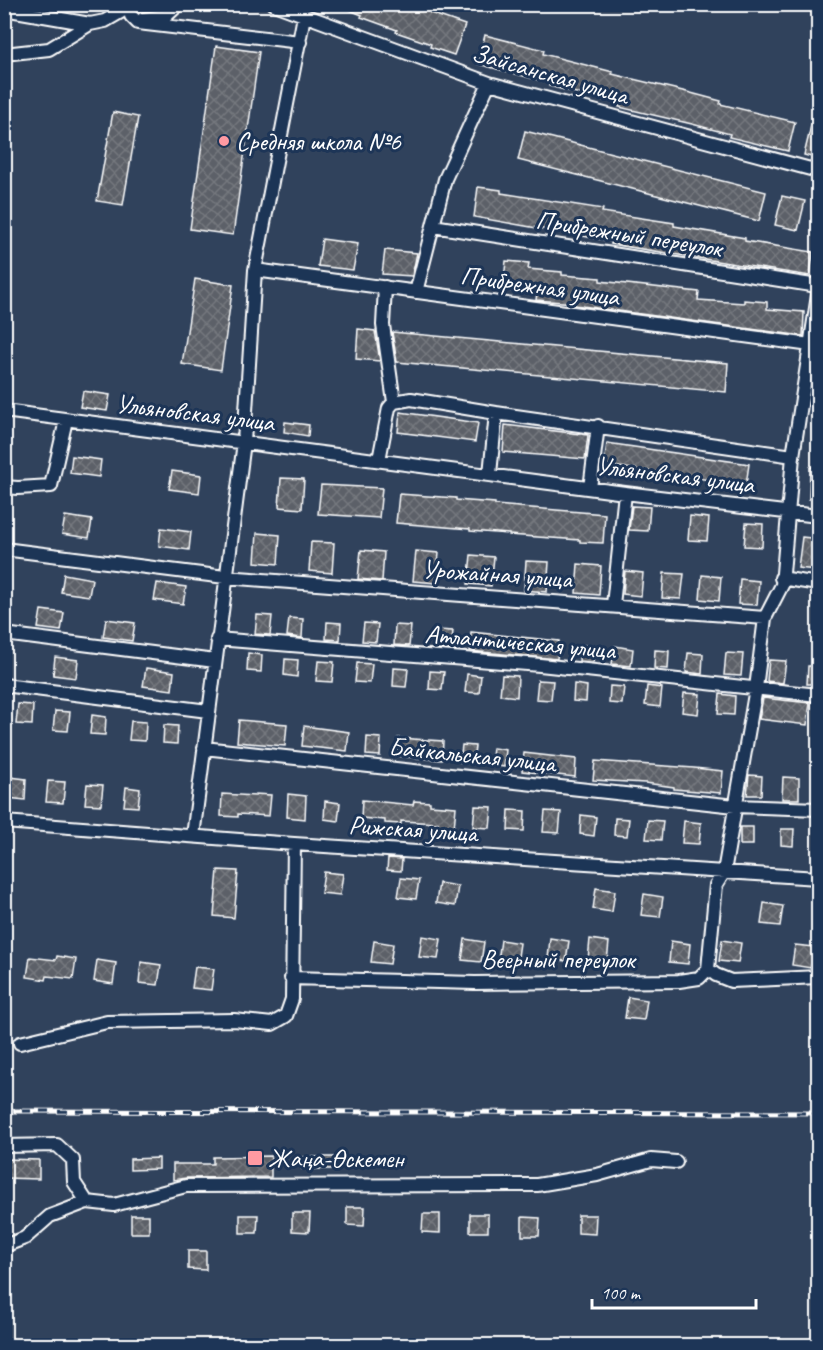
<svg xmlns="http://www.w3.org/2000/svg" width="823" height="1350" viewBox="0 0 823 1350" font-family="Caveat,sans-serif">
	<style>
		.building { fill: url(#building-cross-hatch); stroke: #fff; stroke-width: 1.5 }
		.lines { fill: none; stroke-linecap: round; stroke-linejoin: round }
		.minor-casing { stroke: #fff; stroke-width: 16 }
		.minor { stroke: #1d3557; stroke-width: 12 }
		.rail-casing { stroke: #fff; stroke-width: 5 }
		.rail { stroke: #1d3557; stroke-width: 3; stroke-dasharray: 9; stroke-linecap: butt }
		.poi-dot { fill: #ff9aa2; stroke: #1d3557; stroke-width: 2 }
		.labels { text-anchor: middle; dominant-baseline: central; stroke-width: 6; stroke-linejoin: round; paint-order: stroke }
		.street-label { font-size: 26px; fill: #fff; stroke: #1d3557 }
		.poi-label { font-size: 26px; fill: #fff; stroke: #1d3557; text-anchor: start }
	</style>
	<defs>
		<pattern id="building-cross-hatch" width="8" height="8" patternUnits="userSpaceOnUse" patternTransform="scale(1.5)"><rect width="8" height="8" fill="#5c6067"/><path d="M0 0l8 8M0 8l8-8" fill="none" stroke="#74787e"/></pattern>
	</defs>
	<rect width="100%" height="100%" fill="#30425c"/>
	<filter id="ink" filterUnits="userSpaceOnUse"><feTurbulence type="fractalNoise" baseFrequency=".0167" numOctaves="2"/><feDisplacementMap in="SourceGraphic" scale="12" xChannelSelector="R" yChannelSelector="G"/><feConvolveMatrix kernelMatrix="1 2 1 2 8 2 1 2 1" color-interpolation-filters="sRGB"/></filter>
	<g filter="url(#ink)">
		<path class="building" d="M335 4H415L431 10 430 13 465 25 454 55 430 47 431 44 396 32 397 30 361 17 362 15Z
			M485 35 544 50 543 54 613 72 612 74 687 92 721 101 720 104 795 122 788 151 729 137 730 134 692 124 619 107 620 104 549 86 550 83 478 64Z
			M216 46 259 52 233 235 190 229Z
			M113 112 138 117 123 205 97 201Z
			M811 126 819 128V159L804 155Z
			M525 131 766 192 759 221 518 160Z
			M478 187 501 190V193L603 209 602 212 674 223V226L745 238V241L813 252 810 276 611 244V241L474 217Z
			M782 196 805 201 798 230 775 225Z
			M322 239 358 244 353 270 318 266Z
			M385 250 417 253 412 276 382 274Z
			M506 261 529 263 528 269 562 272V275L600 278V281L699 292 698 300 744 303V300L767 302V309L804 312 803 336 575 305V303L536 300 537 293 503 290Z
			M195 279 233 285 221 370 182 364Z
			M358 329 375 331 380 361 356 359Z
			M392 332 728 363 726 392 397 362Z
			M83 391 110 395 107 411 80 407Z
			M400 412 478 423 475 442 398 432Z
			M285 422 309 425 308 436 284 432Z
			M505 425 588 435 585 459 503 452Z
			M607 443 749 464 746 485 604 465Z
			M72 456 101 460 99 477 70 473Z
			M810 467 819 468V499H809Z
			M172 471 201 475 199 493 169 489Z
			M281 478 304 479 302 509 279 507Z
			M321 485 382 488 379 518 318 514Z
			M399 494 456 498V500L495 503V505L605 514 603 543 580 542V540L509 535V534L470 531V529L396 523Z
			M632 506 650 507 648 531 629 530Z
			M65 516 92 520 89 538 62 534Z
			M690 516 709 518 707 541 688 540Z
			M746 523 763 524 762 547 744 546Z
			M161 528 191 532 189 550 159 546Z
			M257 533 280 535 278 564 255 562Z
			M802 537 819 539V563L816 570 798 568Z
			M311 542 334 543 332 573 309 571Z
			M361 550 384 552 382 581 358 579Z
			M416 551 439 553 436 583 413 581Z
			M471 555 494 557 491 586 468 584Z
			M526 561 549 562 547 592 524 590Z
			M578 564 601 566 599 595 576 593Z
			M625 571 643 573 641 596 623 594Z
			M664 573 684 574 681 599 662 598Z
			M64 574 92 579 89 596 61 592Z
			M702 575 721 577 719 601 700 599Z
			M740 579 759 581 757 605 738 604Z
			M157 583 186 587 183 604 154 600Z
			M41 610 64 613 61 631 38 628Z
			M257 615 272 616 270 635 255 634Z
			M289 618 303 619 302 638 287 636Z
			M106 619 135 623 132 641 103 637Z
			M327 622 341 623 340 640 326 639Z
			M364 623 378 624 376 642 362 641Z
			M395 625 411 626 409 646 394 645Z
			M437 630 453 631 451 650 435 648Z
			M471 632 559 641 557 659 470 651Z
			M580 645 595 646 593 662 579 661Z
			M615 646 633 649 631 666 612 664Z
			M655 650 669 651 668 669 654 668Z
			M248 653 262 655 261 672 247 671Z
			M688 653 703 654 702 674 686 672Z
			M726 653 743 654 741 676 724 675Z
			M55 657 78 660 76 678 53 675Z
			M285 659 298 660 297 677 284 675Z
			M769 660 786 661 783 683 767 681Z
			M318 661 334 662 332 682 316 681Z
			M357 663 372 664 370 683 355 682Z
			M808 666H819V684H807Z
			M146 668 174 672 172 690 143 686Z
			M394 668 408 669 406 687 393 686Z
			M430 671 444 672 442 690 429 689Z
			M467 674 481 676 479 693 465 692Z
			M502 675 518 676 517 697 500 695Z
			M538 680 553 681 551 700 536 699Z
			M574 684 587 686 586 702 573 701Z
			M610 686 624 687 622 704 609 703Z
			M647 686 662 688 660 707 645 705Z
			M684 693 700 694 698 714 682 712Z
			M720 694 735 696 734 715 718 714Z
			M763 698 810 703 807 725 759 719Z
			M18 704 33 705 32 725 16 724Z
			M55 711 70 712 68 731 53 730Z
			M92 715 106 717 105 735 90 734Z
			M239 720 287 724 285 746 237 742Z
			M131 721 146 722 145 741 129 740Z
			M164 725 178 726 177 744 163 743Z
			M304 726 349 732 347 751 302 746Z
			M367 737 381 738 380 756 366 755Z
			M398 738 443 741 442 760 397 756Z
			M462 745 475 746 473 763 460 762Z
			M493 748 506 750 504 767 491 765Z
			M524 753 576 759 575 777 522 771Z
			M595 761 694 768 723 771 721 793 674 789V787L645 783 593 780Z
			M749 775 762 776 761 795H747Z
			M10 777 26 779 25 800 8 798Z
			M783 777 799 778V799H782Z
			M48 781 65 782 63 803 46 802Z
			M87 784 103 785 101 805 85 804Z
			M126 787 140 789 138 807 124 806Z
			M222 794 255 796V794L271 795 269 816 238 814V817L221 816Z
			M288 794 306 796 305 819 287 817Z
			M362 800 413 805 414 801 430 802V805L456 807 454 828 437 826 438 823 401 821V824L385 823V820L361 818Z
			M325 801 340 803 338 821 324 819Z
			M475 806 492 807 490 828 473 827Z
			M509 810 525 811 524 831 508 830Z
			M545 811 561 812 559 833 543 832Z
			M581 815 596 817 594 836 580 834Z
			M615 818 629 819 627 836 614 835Z
			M648 820 663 821 661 840 646 839Z
			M684 821 701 823 699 844 682 843Z
			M740 827H753V845H740Z
			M781 829H794L793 846 781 845Z
			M388 858 402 859 401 871 387 870Z
			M218 870 238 871 234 918 214 916Z
			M324 872 343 874 340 895 321 893Z
			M401 878 419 880 416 899 398 897Z
			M439 883 458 886 455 906 436 903Z
			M596 888 615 891 612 912 593 909Z
			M644 894 663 897 660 917 641 915Z
			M764 903 783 906 780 926 761 924Z
			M422 936 441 939 438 959 419 957Z
			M550 938 569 941 566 961 548 959Z
			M465 939 484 942 481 962 462 960Z
			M590 939 609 942 607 962 588 960Z
			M501 940 520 943 517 963 498 961Z
			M722 940 741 943 738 963 719 961Z
			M374 941 393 944 390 964 371 962Z
			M671 941 690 944 688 964 669 962Z
			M795 945 814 947 811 968 792 965Z
			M57 956 76 959 73 979 47 976 46 980 27 977 30 957 56 960Z
			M97 960 116 963 113 984 94 981Z
			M141 962 161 965 158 985 139 983Z
			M195 967 214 969 211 990 192 988Z
			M628 997 647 1000 644 1020 625 1018Z
			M271 1156V1177L186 1178 173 1180V1164H213V1157Z
			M301 1157H339V1169H302Z
			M159 1158V1169L130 1170V1159Z
			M4 1159 39 1160V1179L4 1178Z
			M347 1207H365L364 1226 347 1225Z
			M292 1213H310L309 1232 292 1231Z
			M423 1214H440V1233L422 1232Z
			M470 1214H488V1232H470Z
			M131 1215H149V1233H131Z
			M240 1215H258L257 1233H240Z
			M578 1215H596L595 1234 578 1233Z
			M522 1217 540 1218 539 1236H522Z
			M188 1251H206V1270L188 1269Z"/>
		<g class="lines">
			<defs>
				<path id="minor" d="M274 4 489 83 818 171
					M4 9 90 24
					M131 16 138 23 300 42
					M143 19 166 16 179 4
					M4 54 49 49 90 24 105 21 124 10 127 4
					M433 226 818 286
					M255 270 818 346
					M385 287 383 325 394 402
					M416 292 445 179 489 83
					M4 411 625 493 818 516
					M496 413 793 456
					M379 460 389 408 394 402 411 399 496 413 490 474
					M4 487 18 488 51 486 66 420
					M590 488 598 426
					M4 549 225 577 765 618
					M781 578 818 584
					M613 605 625 493
					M4 634 215 661
					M217 639 540 665 818 695
					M4 685 208 711
					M204 748 735 806 818 809
					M4 822 294 844 818 878
					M193 836 244 442 255 270 304 16
					M708 969 716 885 724 872 756 688 765 618 782 585 793 456 818 295
					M291 978 475 983 679 981 699 978 708 969 716 975 731 981 818 977
					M20 1043 107 1022 234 1020 272 1024 286 1016 292 999 294 844
					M4 1146 57 1145 73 1160 74 1182 87 1202 114 1205 186 1186 537 1185 597 1175 651 1160 676 1162
					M4 1246 25 1238 50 1216 87 1202"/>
			</defs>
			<use href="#minor" class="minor-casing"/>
			<use href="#minor" class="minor"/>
			<defs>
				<path id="rail" d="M4 1111 818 1113"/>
			</defs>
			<use href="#rail" class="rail-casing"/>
			<use href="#rail" class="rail"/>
		</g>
	</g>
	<g class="poi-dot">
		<circle cx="224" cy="141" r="6"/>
		<rect x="247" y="1150" width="16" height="16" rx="3"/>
	</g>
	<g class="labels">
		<g class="street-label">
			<text transform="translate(550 74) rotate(16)">Зайсанская улица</text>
			<text transform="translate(629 234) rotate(9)">Прибрежный переулок</text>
			<text transform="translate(540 286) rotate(8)">Прибрежная улица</text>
			<text transform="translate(195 413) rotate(7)">Ульяновская улица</text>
			<text transform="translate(675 475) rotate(7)">Ульяновская улица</text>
			<text transform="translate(497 574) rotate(4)">Урожайная улица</text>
			<text transform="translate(520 642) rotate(5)">Атлантическая улица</text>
			<text transform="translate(472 755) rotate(6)">Байкальская улица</text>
			<text transform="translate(413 829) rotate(4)">Рижская улица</text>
			<text x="558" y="959">Веерный переулок</text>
		</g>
		<g class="poi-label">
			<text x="236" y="141">Средняя школа №6</text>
			<text x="268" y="1158">Жаңа-Өскемен</text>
		</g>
	</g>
	<rect width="823" height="1350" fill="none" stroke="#1d3557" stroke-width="24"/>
	<rect x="12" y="12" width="799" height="1326" fill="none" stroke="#fff" stroke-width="2" filter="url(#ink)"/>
	<path d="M592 1299v9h164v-9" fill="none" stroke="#ffffff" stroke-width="3"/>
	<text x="601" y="1299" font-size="18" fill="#ffffff" stroke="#1d3557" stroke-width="4.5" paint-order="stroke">100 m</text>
</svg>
